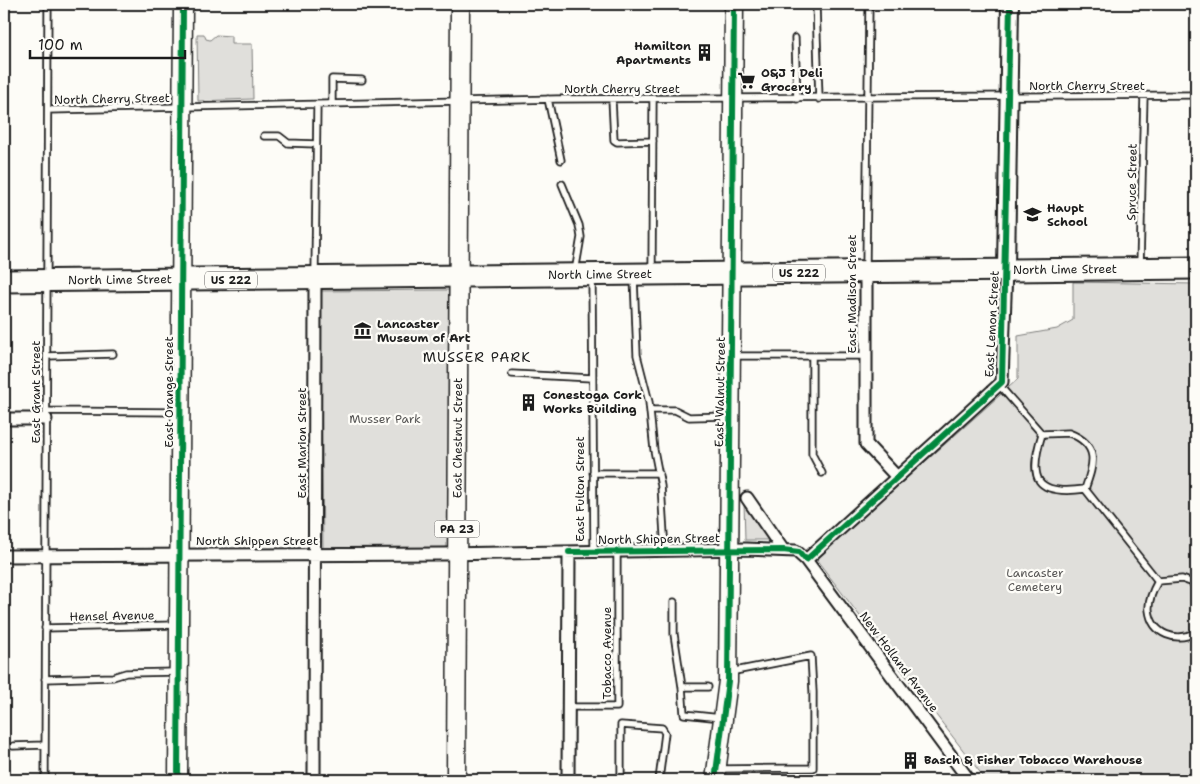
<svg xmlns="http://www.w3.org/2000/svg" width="1200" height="784" viewBox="0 0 1200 784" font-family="'Shantell Sans',sans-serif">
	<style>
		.green { fill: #e0dfdb; stroke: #7e7e7c }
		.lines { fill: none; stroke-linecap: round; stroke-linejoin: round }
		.lane-casing { stroke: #1c1c1c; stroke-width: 9 }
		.street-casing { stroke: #1c1c1c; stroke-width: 15 }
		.secondary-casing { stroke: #1c1c1c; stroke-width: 20 }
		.primary-casing { stroke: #1c1c1c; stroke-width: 21 }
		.highway-casing { stroke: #1c1c1c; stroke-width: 25 }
		.lane { stroke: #fdfcf7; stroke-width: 5.5 }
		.street { stroke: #fdfcf7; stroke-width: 11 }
		.secondary { stroke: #fdfcf7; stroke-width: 16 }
		.primary { stroke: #fdfcf7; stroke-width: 18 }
		.highway { stroke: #fdfcf7; stroke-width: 21 }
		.cycleway-casing { stroke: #fdfcf7; stroke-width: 9 }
		.cycleway { stroke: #00873e; stroke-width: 6 }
		.labels { text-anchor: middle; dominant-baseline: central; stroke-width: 4.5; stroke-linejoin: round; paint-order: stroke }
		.shield { fill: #fdfcf7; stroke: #605f5e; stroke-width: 1 }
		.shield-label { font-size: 11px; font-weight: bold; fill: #1c1c1c }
		.poi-label { font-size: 12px; font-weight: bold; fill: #1c1c1c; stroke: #fdfcf7; text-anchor: start }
		.street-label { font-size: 12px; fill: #1c1c1c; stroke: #fdfcf7 }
		.park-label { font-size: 12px; fill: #575655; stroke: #fdfcf7 }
		.neighbourhood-label { font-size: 14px; letter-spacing: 1px; fill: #1c1c1c; stroke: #fdfcf7 }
	</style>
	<rect width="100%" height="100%" fill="#fdfcf7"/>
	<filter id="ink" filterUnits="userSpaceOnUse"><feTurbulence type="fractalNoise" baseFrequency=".02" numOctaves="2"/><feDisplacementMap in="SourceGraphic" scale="10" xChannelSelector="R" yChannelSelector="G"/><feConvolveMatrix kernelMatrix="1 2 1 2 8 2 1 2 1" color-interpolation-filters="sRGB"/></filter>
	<g filter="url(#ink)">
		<path class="green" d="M197 34H204L206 39 210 40 216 35 231 36V44H252L253 99 198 101Z
			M1073 282 1196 284V780H986L816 559 1018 379V336L1057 329 1073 320Z
			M449 290V548L323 550 320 291Z
			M744 502 770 540H745Z"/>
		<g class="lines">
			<defs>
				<path id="lane" d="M816 4 819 99
					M795 38 797 99
					M548 99 561 160
					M612 99 614 140 617 142 653 141
					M332 104V79L362 80
					M48 110 556 99 1196 95
					M264 136H279L288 143 316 144
					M562 184 579 225 581 237 575 272
					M1140 266 1144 95
					M866 267 869 4
					M652 270 653 99
					M315 273 317 105
					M592 278 594 551
					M634 278 637 355 649 402 654 450 661 486 665 551
					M47 356 113 354
					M733 356H866
					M812 356V454L822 473
					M512 374 592 378
					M999 385 1042 434
					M650 410H675L689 417 729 416
					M46 411 179 412
					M1069 433C1100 445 1094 464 1085 489 1035 496 1028 479 1042 434Z
					M593 473H659
					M1085 489 1158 581
					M1196 584 1182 579 1158 581C1153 590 1148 600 1149 610 1152 635 1177 643 1196 632
					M674 602V634L682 687H708
					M45 628 176 625
					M45 679 113 677 126 673 177 672
					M682 687 684 714 721 718
					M568 707H617V551
					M13 746 45 745
					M718 769 813 768V692L811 656 730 672
					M45 780 48 4
					M621 780V725L662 728 665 733 659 780"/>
				<path id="street" d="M866 272V444L897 477
					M4 419H46
					M747 498 783 550
					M4 556 444 554 746 549 796 551 806 560 969 780
					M806 560 1002 382 1006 269
					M314 780 315 280
					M568 780 569 552"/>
				<path id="secondary" d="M1006 269 1010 4"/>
				<g id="primary">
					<path d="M178 780 183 4"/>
					<path id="s1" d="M456 780 460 4"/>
					<path d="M715 780 728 681 734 4"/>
				</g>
				<g id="highway">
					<path id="s2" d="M4 281 1196 268"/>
				</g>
			</defs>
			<use href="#lane" class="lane-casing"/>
			<use href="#street" class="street-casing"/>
			<use href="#secondary" class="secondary-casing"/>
			<use href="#primary" class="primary-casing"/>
			<use href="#highway" class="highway-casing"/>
			<use href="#lane" class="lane"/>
			<use href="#street" class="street"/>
			<use href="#secondary" class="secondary"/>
			<use href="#primary" class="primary"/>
			<use href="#highway" class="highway"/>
			<defs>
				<path id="cycleway" d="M569 552 783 550 799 552 806 560 1002 382 1010 4
					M178 780 183 4
					M715 780 728 681 734 4"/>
			</defs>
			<use href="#cycleway" class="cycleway-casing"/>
			<use href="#cycleway" class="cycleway"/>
		</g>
	</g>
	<defs>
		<symbol id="building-bare" viewBox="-9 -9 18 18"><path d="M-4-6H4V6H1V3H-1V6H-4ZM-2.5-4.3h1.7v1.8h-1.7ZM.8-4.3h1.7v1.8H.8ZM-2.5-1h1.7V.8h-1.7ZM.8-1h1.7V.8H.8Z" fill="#1c1c1c" stroke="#fdfcf7" stroke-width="2.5" paint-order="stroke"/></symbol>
		<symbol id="supermarket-bare" viewBox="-9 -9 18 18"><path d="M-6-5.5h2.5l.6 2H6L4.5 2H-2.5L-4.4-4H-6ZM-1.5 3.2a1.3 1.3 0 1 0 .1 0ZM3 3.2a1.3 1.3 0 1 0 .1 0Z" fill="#1c1c1c" stroke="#fdfcf7" stroke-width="2.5" paint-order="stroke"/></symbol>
		<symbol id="school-bare" viewBox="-9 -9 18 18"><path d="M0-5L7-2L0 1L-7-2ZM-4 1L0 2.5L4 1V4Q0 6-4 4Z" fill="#1c1c1c" stroke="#fdfcf7" stroke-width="2.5" paint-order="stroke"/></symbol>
		<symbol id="museum-bare" viewBox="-9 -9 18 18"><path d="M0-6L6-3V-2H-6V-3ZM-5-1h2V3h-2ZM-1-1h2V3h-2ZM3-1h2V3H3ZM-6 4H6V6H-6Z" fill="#1c1c1c" stroke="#fdfcf7" stroke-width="2.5" paint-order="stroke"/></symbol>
	</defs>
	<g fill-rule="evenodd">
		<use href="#building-bare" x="692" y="40" width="25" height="25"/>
		<use href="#supermarket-bare" x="734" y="68" width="25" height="25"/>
		<use href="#school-bare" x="1020" y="202" width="25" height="25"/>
		<use href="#museum-bare" x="350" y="318" width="25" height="25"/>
		<use href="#building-bare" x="516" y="390" width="25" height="25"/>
		<use href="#building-bare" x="898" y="748" width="25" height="25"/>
	</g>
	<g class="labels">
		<g class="shield">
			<rect x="773" y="264.5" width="52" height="17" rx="4"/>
			<rect x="205" y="271.5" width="52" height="17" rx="4"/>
			<rect x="434.5" y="520.5" width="45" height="17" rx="4"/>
		</g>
		<g class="shield-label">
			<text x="799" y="273">US 222</text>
			<text x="231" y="280">US 222</text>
			<text x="457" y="529">PA 23</text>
		</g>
		<g class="poi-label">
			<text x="691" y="46" text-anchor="end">Hamilton<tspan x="691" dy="14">Apartments</tspan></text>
			<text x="761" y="73">O&amp;J 1 Deli<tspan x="761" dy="14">Grocery</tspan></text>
			<text x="1047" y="208">Haupt<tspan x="1047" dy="14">School</tspan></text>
			<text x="377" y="324">Lancaster<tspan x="377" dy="14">Museum of Art</tspan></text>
			<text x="543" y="395">Conestoga Cork<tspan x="543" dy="14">Works Building</tspan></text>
			<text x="924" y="760">Basch &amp; Fisher Tobacco Warehouse</text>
		</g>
		<g class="street-label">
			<text x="1087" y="86">North Cherry Street</text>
			<text x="622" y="89">North Cherry Street</text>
			<text transform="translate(112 99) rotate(-1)">North Cherry Street</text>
			<text transform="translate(1132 182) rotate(-89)">Spruce Street</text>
			<text stroke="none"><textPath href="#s2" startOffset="1061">North Lime Street</textPath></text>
			<text stroke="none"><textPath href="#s2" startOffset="596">North Lime Street</textPath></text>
			<text stroke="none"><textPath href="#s2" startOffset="116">North Lime Street</textPath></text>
			<text transform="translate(852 294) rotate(-90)">East Madison Street</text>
			<text transform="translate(992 324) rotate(-87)">East Lemon Street</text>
			<text transform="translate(36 392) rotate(-90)">East Grant Street</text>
			<text transform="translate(169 392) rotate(-90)">East Orange Street</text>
			<text transform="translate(720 392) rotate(-89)">East Walnut Street</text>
			<text stroke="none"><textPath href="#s1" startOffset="342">East Chestnut Street</textPath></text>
			<text transform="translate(302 443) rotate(-90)">East Marion Street</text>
			<text transform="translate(580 489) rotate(-90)">East Fulton Street</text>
			<text transform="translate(659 539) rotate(-1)">North Shippen Street</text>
			<text x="257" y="541">North Shippen Street</text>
			<text transform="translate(112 616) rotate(-1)">Hensel Avenue</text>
			<text transform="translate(607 653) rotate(-90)">Tobacco Avenue</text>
			<text transform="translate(899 662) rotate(53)">New Holland Avenue</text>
		</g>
		<g class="park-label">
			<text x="385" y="419">Musser Park</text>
			<text x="1035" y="573">Lancaster<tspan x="1035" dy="14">Cemetery</tspan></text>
		</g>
		<g class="neighbourhood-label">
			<text x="477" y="357">MUSSER PARK</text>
		</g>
	</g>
	<rect width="1200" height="784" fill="none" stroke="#fdfcf7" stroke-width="20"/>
	<rect x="10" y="10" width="1180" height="764" fill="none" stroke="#1c1c1c" stroke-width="2" filter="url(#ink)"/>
	<path d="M30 50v8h155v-8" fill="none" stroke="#1c1c1c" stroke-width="2.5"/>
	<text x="38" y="50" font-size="15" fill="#1c1c1c" stroke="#fdfcf7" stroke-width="4" paint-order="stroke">100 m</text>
</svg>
